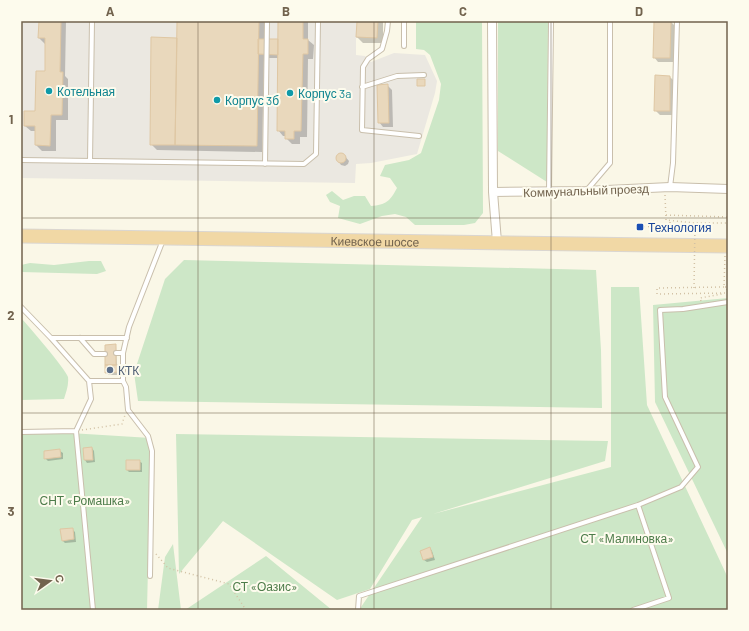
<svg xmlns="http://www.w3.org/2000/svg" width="749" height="631" viewBox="0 0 749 631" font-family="Barlow,sans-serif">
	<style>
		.industrial { fill: #ebe8e1 }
		.green { fill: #cde7c7 }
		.shadow { fill: #0003 }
		.building { fill: #e9d8bc; stroke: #dfc7a3 }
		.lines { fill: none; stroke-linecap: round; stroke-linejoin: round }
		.service-casing { stroke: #c9bfac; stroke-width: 6 }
		.minor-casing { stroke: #c9bfac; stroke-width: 10 }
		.trunk-casing { stroke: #dad6d1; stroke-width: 15 }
		.path { stroke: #d2c1a4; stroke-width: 1.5; stroke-dasharray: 1 3; stroke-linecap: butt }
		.service { stroke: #fff; stroke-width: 4 }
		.minor { stroke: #fff; stroke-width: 8 }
		.trunk { stroke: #f1d8a5; stroke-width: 13 }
		.path-bridge { stroke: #d2c1a4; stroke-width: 1.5; stroke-dasharray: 1 3; stroke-linecap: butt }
		.grid { fill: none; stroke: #72634e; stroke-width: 1; stroke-opacity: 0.55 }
		.culture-dot { fill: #0f9aa8; stroke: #fdfbed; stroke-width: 1.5 }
		.transit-dot { fill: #1a4fb4; stroke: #fdfbed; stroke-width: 1.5 }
		.service-dot { fill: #5c6f8a; stroke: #fdfbed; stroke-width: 1.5 }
		.labels { text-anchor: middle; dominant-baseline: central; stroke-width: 4; stroke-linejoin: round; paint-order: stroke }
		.culture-label { font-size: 12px; fill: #0d838f; stroke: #fdfbed; text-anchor: start }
		.street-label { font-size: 12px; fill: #72634e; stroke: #fdfbed }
		.transit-label { font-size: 12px; fill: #164399; stroke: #fdfbed; text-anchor: start }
		.service-label { font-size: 12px; fill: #4e5e75; stroke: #fdfbed; text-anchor: start }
		.park-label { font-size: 12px; fill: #4d7c4a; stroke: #fdfbed }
		.neatline { fill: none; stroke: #72634e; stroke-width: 1.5 }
		.grid-label { font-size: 13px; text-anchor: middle; font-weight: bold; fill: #72634e }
	</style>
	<rect width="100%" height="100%" fill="#faf7e7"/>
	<path class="industrial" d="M21 21H378L377 38H356V55L365 56 371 62 394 53 425 55 437 81 435 93 417 154 371 163 356 164 355 183 21 178Z"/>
	<path class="green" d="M416 21H482L483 213 475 223 464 225H415L406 217 395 214 382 216 360 224 338 218 340 206 330 202 326 195 332 191 343 200 354 196H365L371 206C386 205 390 201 397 188L390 178 380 176 385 165 409 160 421 153 439 100 441 84 430 55 424 50 416 49Z
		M498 21H548L547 182 498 151Z
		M184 260 596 270 601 350 602 408 138 401 134 373 165 279Z
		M89 261H101L106 271 97 274 21 272V265L30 263 54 265Z
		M611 287H639L647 405 728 578V610H359L422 517 412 520 370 589 337 600 223 521 179 574 176 434 608 441 605 461 433 514 611 467Z
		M728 298V554L655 402 653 305Z
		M21 318C28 325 66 370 68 377 69 385 66 392 64 399L21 400Z
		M21 430 151 438 147 610H21Z
		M173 544 181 610H158L165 557Z
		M266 556 332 610H185Z"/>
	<path class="shadow" d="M40 21H66L65 76 68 79V120H56V151H42L36 145V131H31L25 126 36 112 46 72 45 44 39 38Z
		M178 21H264V40H279V21H308V40L314 45 313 59H308L307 137H300V144H292L286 138V136H283L278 130 279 58H264L262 152 157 150 151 144 178 39Z
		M358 21H383V43H363L357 37Z
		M671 22 675 26 674 62H658L654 57Z
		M670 77 674 81 673 115H660L655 110Z
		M388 86 392 90 393 127H383L379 122Z
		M340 154 344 155 349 161 348 164 345 166 341 165 337 159V156Z
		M116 345 117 366 120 369V375H109L106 372Z
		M92 448 94 451 95 462 87 463 85 460Z
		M60 451 63 453V459L48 461 45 458Z
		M139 461 142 463V472H129L127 470Z
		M72 529 75 532 76 542 65 543 62 540Z
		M430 548 432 551 435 560 427 562 424 560 421 551Z"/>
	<path class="building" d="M39 21H61L60 72H63L62 115H51L50 146 35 145V126H24V111H35L36 71H45V38H38Z
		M177 21H259L257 146 175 145Z
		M278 21H303V39H308V54H303L301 131H294V139H285V131H277Z
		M357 21H378L377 38 356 37Z
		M654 21H671L670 58H653Z
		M151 37 177 38 175 145H150Z
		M258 39H278V55L258 54Z
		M655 75 670 76V111H654Z
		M417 79H425V86H417Z
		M388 84 389 123H378L377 85Z
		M336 158a5 5 0 1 1 10 0a5 5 0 1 1-10 0Z
		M116 344V365H105V345Z
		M105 365H118V372L105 373Z
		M92 447 93 460H84L83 448Z
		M60 449 61 457 44 459V451Z
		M126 460H140V470H126Z
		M73 528 74 539 62 541 60 529Z
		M430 547 433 557 423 560 420 551Z"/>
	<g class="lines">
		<defs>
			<path id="service" d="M388 21 387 31 382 49 368 59 363 67 362 130 419 136
				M404 46V21
				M362 87 397 76 424 75
				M21 160 304 164 316 154 318 21
				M90 161 92 21
				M265 164 267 21
				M670 187 673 163 677 21
				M587 190 610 163V21
				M549 191 551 21
				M21 307 51 338H127
				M51 338 89 381H123V353L129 327 163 240
				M80 338 94 354H105
				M116 353H123
				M89 381 91 399 76 431 93 610
				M123 381 126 387 128 410 148 436 152 451 150 576
				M21 432 76 431
				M358 610 359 596 638 505 681 487 698 467 665 397 660 310 683 309 728 302
				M633 610 669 598 638 505"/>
			<path id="minor" d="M492 21 493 192 497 242
				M493 192 586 191 670 187 728 189"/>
			<g id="trunk">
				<path id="s1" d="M21 236 728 246"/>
			</g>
		</defs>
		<use href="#service" class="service-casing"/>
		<use href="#minor" class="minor-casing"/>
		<use href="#trunk" class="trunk-casing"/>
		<path class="path" d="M665 195 666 220 695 223H728
			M666 215 728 217
			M640 227 670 225V220
			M725 256 724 287H727V293
			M724 287 657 288V294L727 293
			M701 301 700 298 722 294
			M82 430 122 424 125 415
			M156 554 168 568 229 584 246 610"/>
		<use href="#service" class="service"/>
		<use href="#minor" class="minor"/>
		<use href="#trunk" class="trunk"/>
		<path class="path-bridge" d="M694 288 695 223"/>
	</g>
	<path class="grid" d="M198 21V610M374 21V610M551 21V610M21 218H728M21 413H728"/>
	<g class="culture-dot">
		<circle cx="49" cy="91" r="4"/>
		<circle cx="290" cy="93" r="4"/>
		<circle cx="217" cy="100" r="4"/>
	</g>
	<rect class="transit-dot" x="636" y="223" width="8" height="8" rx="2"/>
	<circle class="service-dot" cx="110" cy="370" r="4"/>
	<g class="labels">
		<g class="culture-label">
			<text x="57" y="91">Котельная</text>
			<text x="298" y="93">Корпус 3a</text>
			<text x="225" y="100">Корпус 3б</text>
		</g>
		<g class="street-label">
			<text transform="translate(586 190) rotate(-2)">Коммунальный проезд</text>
			<text stroke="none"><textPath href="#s1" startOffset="354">Киевское шоссе</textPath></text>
		</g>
		<g class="transit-label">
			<text x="648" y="227">Технология</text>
		</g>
		<g class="service-label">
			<text x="118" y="370">КТК</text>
		</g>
		<g class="park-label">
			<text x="85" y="500">СНТ «Ромашка»</text>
			<text x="627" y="538">СТ «Малиновка»</text>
			<text x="265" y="586">СТ «Оазис»</text>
		</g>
	</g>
	<rect width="749" height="631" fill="none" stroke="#fdfbed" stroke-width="44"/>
	<g transform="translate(50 581) rotate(76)" stroke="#fdfbed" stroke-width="3" paint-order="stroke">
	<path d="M0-3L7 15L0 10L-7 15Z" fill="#72634e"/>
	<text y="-6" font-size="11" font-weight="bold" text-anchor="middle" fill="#72634e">С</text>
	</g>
	<rect x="22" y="22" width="705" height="587" class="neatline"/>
	<g class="grid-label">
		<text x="110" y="16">A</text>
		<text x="286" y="16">B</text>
		<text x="463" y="16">C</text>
		<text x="639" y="16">D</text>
		<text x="11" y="124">1</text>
		<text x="11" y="320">2</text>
		<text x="11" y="516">3</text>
	</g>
</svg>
